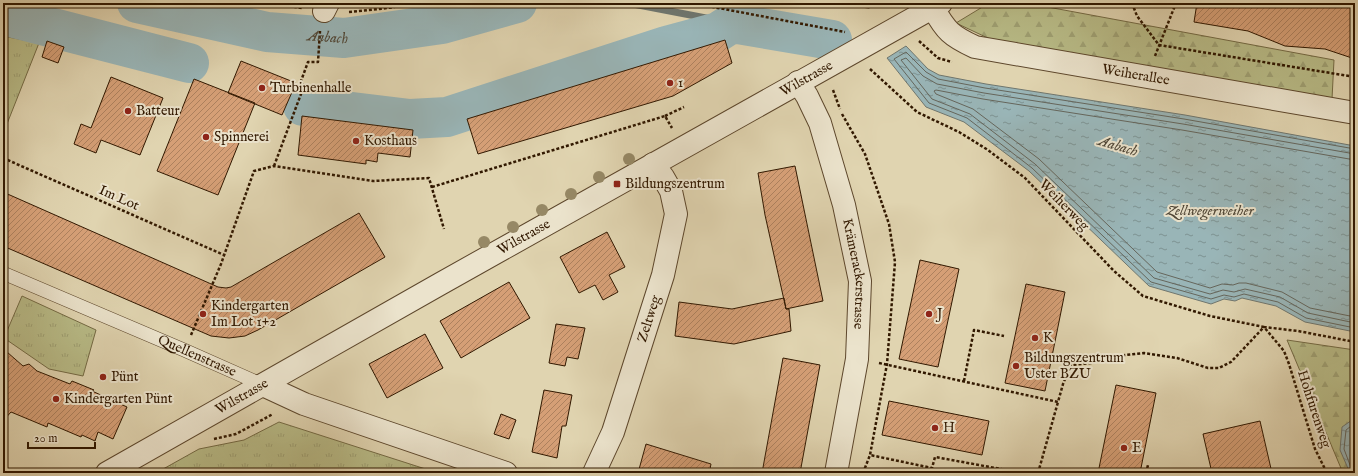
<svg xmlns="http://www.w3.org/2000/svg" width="1358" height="476" viewBox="0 0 1358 476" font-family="'IM FELL English',serif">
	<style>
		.grass { fill: url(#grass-tufts); stroke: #746a44 }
		.forest { fill: url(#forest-firs); stroke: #746a44 }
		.water { fill: url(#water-ripples); stroke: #6f766e }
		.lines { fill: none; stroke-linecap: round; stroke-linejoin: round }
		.shore { stroke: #65665c; stroke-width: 1 }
		.stream { stroke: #6f766e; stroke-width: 7 }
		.river { stroke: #99b5b7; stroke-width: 40 }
		.building { fill: url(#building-hatch); stroke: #311800 }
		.service-casing { stroke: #5d472c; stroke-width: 14 }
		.minor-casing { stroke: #5d472c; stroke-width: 24 }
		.tertiary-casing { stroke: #5d472c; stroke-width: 24 }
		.path { stroke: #311800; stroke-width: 2.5; stroke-dasharray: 3 2; stroke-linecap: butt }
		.service { stroke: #ebe3cc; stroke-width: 13 }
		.minor { stroke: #ebe3cc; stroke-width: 22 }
		.tertiary { stroke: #ebe3cc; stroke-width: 22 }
		.tree { fill: #968865 }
		.poi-dot { fill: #8f2418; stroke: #ebe3cc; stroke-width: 1.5 }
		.labels { text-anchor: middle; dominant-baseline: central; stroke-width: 4; stroke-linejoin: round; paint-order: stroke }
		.street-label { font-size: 14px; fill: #311800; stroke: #ebe3cc }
		.poi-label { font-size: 14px; fill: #311800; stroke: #ebe3cc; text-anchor: start }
		.water-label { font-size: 15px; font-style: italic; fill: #504737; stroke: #ebe3cc }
	</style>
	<defs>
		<pattern id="grass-tufts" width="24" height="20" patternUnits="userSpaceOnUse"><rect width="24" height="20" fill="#b8bb87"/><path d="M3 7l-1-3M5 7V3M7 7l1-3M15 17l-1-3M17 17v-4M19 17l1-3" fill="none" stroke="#9fa073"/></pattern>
		<pattern id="forest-firs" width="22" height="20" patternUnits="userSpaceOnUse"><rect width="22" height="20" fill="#b8bb87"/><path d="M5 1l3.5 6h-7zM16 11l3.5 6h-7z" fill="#9fa073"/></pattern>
		<pattern id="water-ripples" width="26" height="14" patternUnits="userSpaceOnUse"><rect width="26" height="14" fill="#99b5b7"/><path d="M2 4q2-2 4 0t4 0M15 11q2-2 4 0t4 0" fill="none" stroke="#7d9292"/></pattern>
		<pattern id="building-hatch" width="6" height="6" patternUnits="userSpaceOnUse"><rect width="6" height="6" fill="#d59f76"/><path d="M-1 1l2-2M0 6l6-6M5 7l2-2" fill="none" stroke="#ad815e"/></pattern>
	</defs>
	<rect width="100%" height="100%" fill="#e0d4b0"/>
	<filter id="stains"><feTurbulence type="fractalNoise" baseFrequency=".005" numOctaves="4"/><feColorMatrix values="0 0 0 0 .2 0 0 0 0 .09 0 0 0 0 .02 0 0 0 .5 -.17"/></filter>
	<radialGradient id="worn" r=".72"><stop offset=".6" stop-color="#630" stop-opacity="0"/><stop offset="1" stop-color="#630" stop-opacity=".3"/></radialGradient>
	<path class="grass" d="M3 36 39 43 3 134Z
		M22 296 96 330 83 376 49 369 4 338Z
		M279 422 438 473H156L199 449 244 440Z"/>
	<path class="forest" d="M989 3H1026L1334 60 1332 99 992 40 956 23Z
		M1287 340 1355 350V473H1343Z"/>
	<path class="water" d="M906 46 928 69 939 75 986 84 1185 115 1355 146V332L1305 322 1276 306 1242 298 1235 301 1224 299 1211 304 1149 286 1029 171 964 122 926 107 887 58Z
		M1355 418V473H1350L1340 450 1342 427Z"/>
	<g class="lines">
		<path class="shore" d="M1355 149 1184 119 985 88 938 79 926 72 906 52 894 59 929 103 967 118 1032 168 1151 282 1211 299 1224 295 1234 297 1244 294 1278 302 1306 318 1355 328
			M1355 154 1183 124 984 93 937 84 923 76 906 58 901 60 932 99 970 114 1035 164 1154 278 1210 294 1223 290 1234 292 1245 289 1280 297 1308 313 1355 323
			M1355 160 1182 130 983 99 936 90 934 91 936 94 973 109 1039 159 1157 272 1210 288 1222 284 1233 285 1239 283H1246L1282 292 1310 308 1355 317
			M1353 473 1344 449 1346 430 1355 423"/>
		<path class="stream" d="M628 3 732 23"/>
		<g class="river">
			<path id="s1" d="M137 3 267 32 344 38 442 24 517 3"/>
			<path d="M3 15 189 63"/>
			<path d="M303 106 410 119 447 117 666 46 718 32 732 23 832 40"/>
		</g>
	</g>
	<path class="building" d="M827 3H877L869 8Z
		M1197 3H1355V59L1325 49 1285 46 1248 31 1194 22Z
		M725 40 732 63 673 96 478 154 467 119Z
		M47 41 64 47 58 63 42 57Z
		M241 61 296 83 282 115 228 93Z
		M111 77 163 98 140 155 101 140 96 153 74 144 81 124 91 128Z
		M194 79 255 103 218 195 157 171Z
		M302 116 413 130 410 157 378 153 377 162 366 160V164L298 155Z
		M795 166 823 301 786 309 765 215 758 173Z
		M3 192 218 287 226 288 231 287 359 213 385 257 258 330 245 336 229 338 211 336 3 246Z
		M607 232 625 267 609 275 618 292 603 300 595 285 579 293 560 257Z
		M920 260 959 269 938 367 899 359Z
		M509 282 530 318 461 358 440 321Z
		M1026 284 1065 292 1045 391 1005 383Z
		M784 298 786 309H789L791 331 734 344 675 336 679 302 732 309Z
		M556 324 585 328 578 359 567 357 565 366 549 363Z
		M425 334 443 368 387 398 369 364Z
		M7 352 23 366 29 364 37 371 70 384 72 381 94 390 92 391 127 407 113 439 98 432 95 441 82 435 81 437 48 423 47 427 11 412 3 421V357Z
		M783 358 820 365 800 473H762Z
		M1116 385 1156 393 1140 473H1098Z
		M544 390 572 395 566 426H562L557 458 532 452Z
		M889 401 989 421 982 455 882 435Z
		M501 414 516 420 509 439 494 434Z
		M1260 421 1272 473H1212L1203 434Z
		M646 444 711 464 710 469 723 473H638Z"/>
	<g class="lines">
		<defs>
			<g id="service">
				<path id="s2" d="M3 273 184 350 263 385"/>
			</g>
			<g id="minor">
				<path id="s3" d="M933 8C946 31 951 36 975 47L1355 113"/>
				<path d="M324 11 328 3"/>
				<path id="s4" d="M798 82 807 96 820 123 844 205 860 281 857 359 836 473"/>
				<path d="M263 385 304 404 506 473"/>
				<path id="s5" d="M594 473 613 432 663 275 676 214 671 191 663 177 653 164"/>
			</g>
			<g id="tertiary">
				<path id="s6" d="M107 473 440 284 941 3"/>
			</g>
		</defs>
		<use href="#service" class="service-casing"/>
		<use href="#minor" class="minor-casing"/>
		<use href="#tertiary" class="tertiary-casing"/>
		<path class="path" d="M269 3 302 8
			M692 3 845 32
			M1132 3 1137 16 1159 45 1355 77
			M963 6 968 3
			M349 12 388 8 419 3
			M919 41 938 58 952 62
			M1155 56 1176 3
			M870 69 917 112 959 132 988 150 1025 178 1114 271 1143 296 1210 316 1264 327 1284 351 1289 364 1315 449 1327 473
			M833 90 840 109
			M842 114 865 154 889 224 895 262 887 364 870 455 932 468 935 457 1023 473
			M665 116 684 107
			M3 158 224 255
			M274 166 304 86 301 81 308 62H318L320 31
			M432 187 665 116 672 128
			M191 335 221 264 254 171 274 166 373 181 429 178 444 229
			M879 363 1058 402 1063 384 1071 365 1091 363 1108 357 1144 353 1177 358 1208 368H1219L1231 362 1264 327 1298 331 1355 342
			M964 381 974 330 1004 336
			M214 439 236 434 273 414
			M863 473 870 455
			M1038 473 1058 402
			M1146 473 1148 465"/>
		<use href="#service" class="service"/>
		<use href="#minor" class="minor"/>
		<use href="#tertiary" class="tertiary"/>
	</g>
	<g class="tree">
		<circle cx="629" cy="159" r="6"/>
		<circle cx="599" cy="177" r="6"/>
		<circle cx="571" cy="194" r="6"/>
		<circle cx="542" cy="210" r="6"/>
		<circle cx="513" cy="227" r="6"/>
		<circle cx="484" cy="242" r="6"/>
	</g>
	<g class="poi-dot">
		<circle cx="670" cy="83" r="4"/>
		<circle cx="262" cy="88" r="4"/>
		<circle cx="128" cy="111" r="4"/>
		<circle cx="206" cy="137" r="4"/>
		<circle cx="356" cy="141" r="4"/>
		<rect x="613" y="180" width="8" height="8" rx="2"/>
		<circle cx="203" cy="314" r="4"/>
		<circle cx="929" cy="314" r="4"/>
		<circle cx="1035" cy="338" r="4"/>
		<circle cx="1016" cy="366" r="4"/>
		<circle cx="103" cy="377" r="4"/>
		<circle cx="56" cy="399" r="4"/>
		<circle cx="935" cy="428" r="4"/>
		<circle cx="1124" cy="448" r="4"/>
	</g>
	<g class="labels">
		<g class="street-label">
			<text stroke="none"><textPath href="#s3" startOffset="222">Weiherallee</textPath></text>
			<text stroke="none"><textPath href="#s6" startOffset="803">Wilstrasse</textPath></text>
			<text transform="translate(119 198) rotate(24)">Im Lot</text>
			<text transform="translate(1064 205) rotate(46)">Weiherweg</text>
			<text stroke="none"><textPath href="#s6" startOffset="479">Wilstrasse</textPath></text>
			<text stroke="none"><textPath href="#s4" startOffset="202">Krämerackerstrasse</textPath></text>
			<text stroke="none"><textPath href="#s5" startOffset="164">Zeltweg</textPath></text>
			<text stroke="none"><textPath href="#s2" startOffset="211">Quellenstrasse</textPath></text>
			<text stroke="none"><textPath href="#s6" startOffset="155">Wilstrasse</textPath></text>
			<text transform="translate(1314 409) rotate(72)">Hohfurenweg</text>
		</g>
		<g class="poi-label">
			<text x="678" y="83">1</text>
			<text x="270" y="88">Turbinenhalle</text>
			<text x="136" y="111">Batteur</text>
			<text x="214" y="137">Spinnerei</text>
			<text x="364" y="141">Kosthaus</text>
			<text x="625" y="184">Bildungszentrum</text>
			<text x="211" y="306">Kindergarten<tspan x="211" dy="16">Im Lot 1+2</tspan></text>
			<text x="937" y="314">J</text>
			<text x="1043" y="338">K</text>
			<text x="1024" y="358">Bildungszentrum<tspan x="1024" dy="16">Uster BZU</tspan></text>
			<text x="111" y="377">Pünt</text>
			<text x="64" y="399">Kindergarten Pünt</text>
			<text x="943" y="428">H</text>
			<text x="1132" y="448">E</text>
		</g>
		<g class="water-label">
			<text stroke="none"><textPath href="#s1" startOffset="194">Aabach</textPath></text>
			<text transform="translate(1118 146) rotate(17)">Aabach</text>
			<text x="1210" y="210">Zellwegerweiher</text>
		</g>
	</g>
	<rect width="1358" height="476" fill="none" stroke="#e0d4b0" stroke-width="16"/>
	<rect x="4" y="4" width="1350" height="468" fill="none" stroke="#311800" stroke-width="2"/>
	<rect x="8" y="8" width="1342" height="460" fill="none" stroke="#311800"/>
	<path d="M28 442v6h67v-6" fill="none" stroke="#311800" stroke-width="2"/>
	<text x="34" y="442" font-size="12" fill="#311800" stroke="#ebe3cc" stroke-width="3" paint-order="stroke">20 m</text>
	<rect width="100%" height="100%" filter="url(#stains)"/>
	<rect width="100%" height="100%" fill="url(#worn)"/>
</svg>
